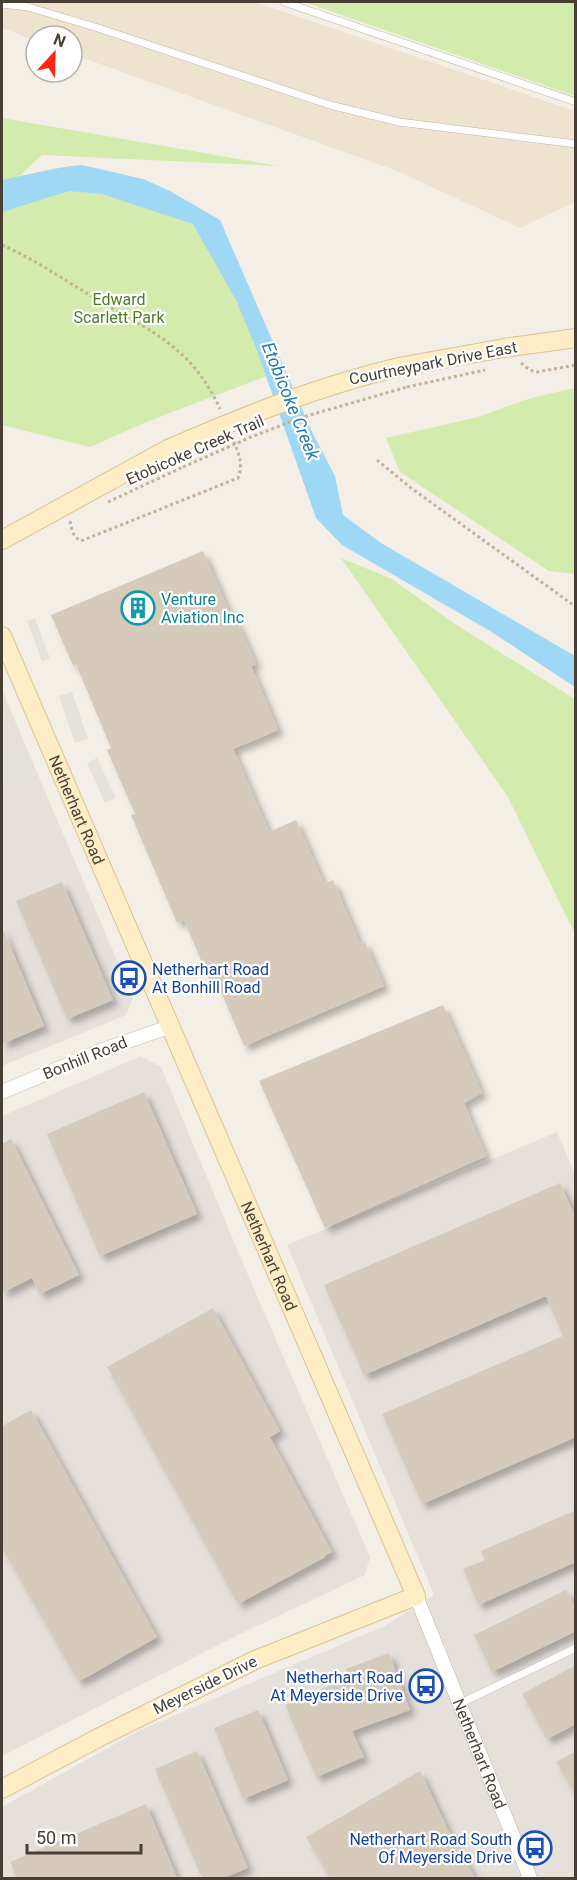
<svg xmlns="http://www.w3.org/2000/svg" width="577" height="1880" viewBox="0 0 577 1880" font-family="Roboto,sans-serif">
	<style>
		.industrial { fill: #e6e0db }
		.education { fill: #eee3cf }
		.green { fill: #d3ebac }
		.parking { fill: #e5e2de }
		.water { fill: #9fd8f4 }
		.building { fill: #d6cabb; filter: url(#shadow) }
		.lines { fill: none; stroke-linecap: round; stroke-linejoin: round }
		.lane-casing { stroke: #c0b6a8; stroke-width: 8 }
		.street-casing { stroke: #c0b6a8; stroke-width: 15 }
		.secondary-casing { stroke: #dac395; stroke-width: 20 }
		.path { stroke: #c3b198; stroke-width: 3; stroke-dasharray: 3 3; stroke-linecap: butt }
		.lane { stroke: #fff; stroke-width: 7 }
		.street { stroke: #fff; stroke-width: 14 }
		.secondary { stroke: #ffedc5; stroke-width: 18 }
		.secondary-bridge-casing { stroke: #dac395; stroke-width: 20; stroke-linecap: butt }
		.path-bridge { stroke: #c3b198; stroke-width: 3; stroke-dasharray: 3 3; stroke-linecap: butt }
		.secondary-bridge { stroke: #ffedc5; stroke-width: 18 }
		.labels { text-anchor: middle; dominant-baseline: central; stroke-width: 4.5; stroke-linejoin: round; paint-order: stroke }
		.park-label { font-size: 16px; fill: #4c7d25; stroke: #fff }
		.street-label { font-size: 16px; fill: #473f35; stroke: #fff }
		.culture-label { font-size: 16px; fill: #0d838f; stroke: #fff; text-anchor: start }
		.transit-label { font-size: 16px; fill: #164399; stroke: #fff; text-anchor: end }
		.water-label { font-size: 18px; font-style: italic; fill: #267aa9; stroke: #fff }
	</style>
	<defs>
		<filter id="shadow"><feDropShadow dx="5.5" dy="5.5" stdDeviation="3" flood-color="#0004"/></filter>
	</defs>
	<rect width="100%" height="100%" fill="#f4efe6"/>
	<path class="industrial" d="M2 690 133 998 126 1015 2 1066Z
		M141 1056 161 1067 245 1268 370 1557 365 1575 238 1635 2 1756V1116Z
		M557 1132 576 1177 575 1878H2V1807L138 1731 384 1626 434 1595 287 1245Z"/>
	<path class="education" d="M2 2H255L575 111V202L520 228 397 171 72 54V36H36V41L2 28Z"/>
	<path class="green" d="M304 2H575V96Z
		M2 118 279 166 42 155 7 188H2Z
		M67 179 199 216 277 372 144 423 90 447 2 425V204Z
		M575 388V574L549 571 400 472 386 438 478 417 531 398Z
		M341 558 392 579 455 624 575 699V934L508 797Z"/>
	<path class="parking" d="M35 618 50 658 42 661 27 621Z
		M72 692 88 739 75 743 59 696Z
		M2 711 29 776 2 789Z
		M97 758 116 798 105 803 87 763Z"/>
	<path class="water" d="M82 165 143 179 170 191 220 220 313 434 335 476 343 515 381 543 575 656V687L490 631 342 545 316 518 256 348 236 300 193 224 102 194 69 191 2 212V180C28 175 55 167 82 165Z"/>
	<path class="building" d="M203 551 233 621 236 620 256 664 251 666 278 730 233 749 269 832 296 820 324 884 333 880 360 944 365 942 384 986 244 1046 217 982 211 984 184 920 177 923 131 815 135 814 107 750 111 748 76 664 73 666 51 615Z
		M62 882 113 1000 67 1019 16 901Z
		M2 927 44 1026 2 1044Z
		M443 1005 482 1093 464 1103 486 1156 325 1228 259 1081Z
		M144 1092 197 1214 100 1256 47 1134Z
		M11 1139 79 1275 40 1294 32 1278 2 1293V1144Z
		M560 1183 576 1218V1437L422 1504 382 1414 563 1336 546 1296 364 1375 324 1285Z
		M213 1308 280 1431 270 1437 332 1552 324 1556 325 1557 238 1604 107 1367Z
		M31 1410 157 1637 87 1677 78 1681 2 1548V1426Z
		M576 1510V1562L478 1605 463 1569 485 1560 481 1551Z
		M566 1590 576 1609V1631L492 1672 474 1635Z
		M389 1653 410 1710 352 1731 364 1757 316 1777 285 1705 349 1677 346 1669Z
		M576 1665V1724L547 1739 522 1694Z
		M258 1710 288 1780 243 1799 214 1728Z
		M197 1751 248 1868 223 1878H202L155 1769Z
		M576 1751V1795L556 1762Z
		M420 1771 447 1828 475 1878H330L306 1837Z
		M146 1804 177 1878H17L10 1862Z"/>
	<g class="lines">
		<defs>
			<path id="lane" d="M284 2 576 102
				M2 4 28 7 95 27 330 105 399 122 576 144
				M459 1704 576 1648"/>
			<g id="street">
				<path d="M2 1092 105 1049 169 1027"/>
				<path id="s1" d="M416 1596 530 1878"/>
			</g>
			<g id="secondary">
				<path d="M399 367 504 348 576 338"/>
				<path d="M2 540 168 449"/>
				<path id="s2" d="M2 636 416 1596 255 1660 98 1738 2 1789"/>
			</g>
		</defs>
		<use href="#lane" class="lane-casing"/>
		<use href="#street" class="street-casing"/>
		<use href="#secondary" class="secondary-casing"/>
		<path class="path" d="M2 245C34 259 63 279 93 297 149 331 191 345 220 409
			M521 363 530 370 537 372 576 365
			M407 387 485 370
			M377 460 411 488 576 607
			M108 502 183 467
			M70 521C72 530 72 536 81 541L238 478C244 463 238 452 232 437"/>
		<use href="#lane" class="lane"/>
		<use href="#street" class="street"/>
		<use href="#secondary" class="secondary"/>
		<defs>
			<path id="secondary-bridge" d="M168 449C244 416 319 386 399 367"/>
		</defs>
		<use href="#secondary-bridge" class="secondary-bridge-casing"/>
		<path class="path-bridge" d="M183 467 251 437 303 417 407 387"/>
		<use href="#secondary-bridge" class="secondary-bridge"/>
	</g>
	<defs>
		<symbol id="building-ring" viewBox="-11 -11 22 22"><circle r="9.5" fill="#fff" stroke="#0f9aa8" stroke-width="1.5"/><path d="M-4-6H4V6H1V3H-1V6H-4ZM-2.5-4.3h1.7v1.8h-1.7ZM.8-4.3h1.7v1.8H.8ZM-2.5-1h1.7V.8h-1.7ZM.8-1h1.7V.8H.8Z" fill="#0f9aa8"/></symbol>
		<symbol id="bus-ring" viewBox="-11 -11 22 22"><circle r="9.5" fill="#fff" stroke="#1a4fb4" stroke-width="1.5"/><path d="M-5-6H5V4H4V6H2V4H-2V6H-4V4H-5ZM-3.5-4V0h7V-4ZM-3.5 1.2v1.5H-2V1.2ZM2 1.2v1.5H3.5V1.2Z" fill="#1a4fb4"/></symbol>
	</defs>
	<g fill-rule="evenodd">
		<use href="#building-ring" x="119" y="589" width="38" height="38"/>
		<use href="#bus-ring" x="110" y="959" width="38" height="38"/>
		<use href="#bus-ring" x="407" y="1667" width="38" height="38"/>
		<use href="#bus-ring" x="516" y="1829" width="38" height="38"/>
	</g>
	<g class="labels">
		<g class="park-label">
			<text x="119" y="299">Edward<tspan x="119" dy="18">Scarlett Park</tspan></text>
		</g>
		<g class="street-label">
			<text transform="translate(433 363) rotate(-11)">Courtneypark Drive East</text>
			<text transform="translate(195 450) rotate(-24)">Etobicoke Creek Trail</text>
			<text stroke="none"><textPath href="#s2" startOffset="189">Netherhart Road</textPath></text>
			<text transform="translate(85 1058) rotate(-22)">Bonhill Road</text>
			<text stroke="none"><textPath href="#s2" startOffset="675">Netherhart Road</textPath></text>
			<text transform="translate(205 1685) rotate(-26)">Meyerside Drive</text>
			<text stroke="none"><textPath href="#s1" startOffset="170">Netherhart Road</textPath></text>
		</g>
		<g class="culture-label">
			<text x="161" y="599">Venture<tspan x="161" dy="18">Aviation Inc</tspan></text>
		</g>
		<g class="transit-label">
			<text x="152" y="969" text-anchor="start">Netherhart Road<tspan x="152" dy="18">At Bonhill Road</tspan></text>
			<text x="403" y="1677">Netherhart Road<tspan x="403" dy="18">At Meyerside Drive</tspan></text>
			<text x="512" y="1839">Netherhart Road South<tspan x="512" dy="18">Of Meyerside Drive</tspan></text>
		</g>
		<g class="water-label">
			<text transform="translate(291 401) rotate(68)">Etobicoke Creek</text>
		</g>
	</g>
	<rect width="577" height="1880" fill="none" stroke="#473f35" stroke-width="6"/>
	<g transform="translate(54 54) rotate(22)"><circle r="28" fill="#ffffff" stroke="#b5b2ae" stroke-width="1.5"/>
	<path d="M0-4.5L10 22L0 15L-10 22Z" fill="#ff2512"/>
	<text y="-9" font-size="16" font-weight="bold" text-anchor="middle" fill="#473f35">N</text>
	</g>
	<path d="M27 1844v9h114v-9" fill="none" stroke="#473f35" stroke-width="3"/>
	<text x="36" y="1844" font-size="18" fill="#473f35" stroke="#ffffff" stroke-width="4.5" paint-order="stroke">50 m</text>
</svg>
